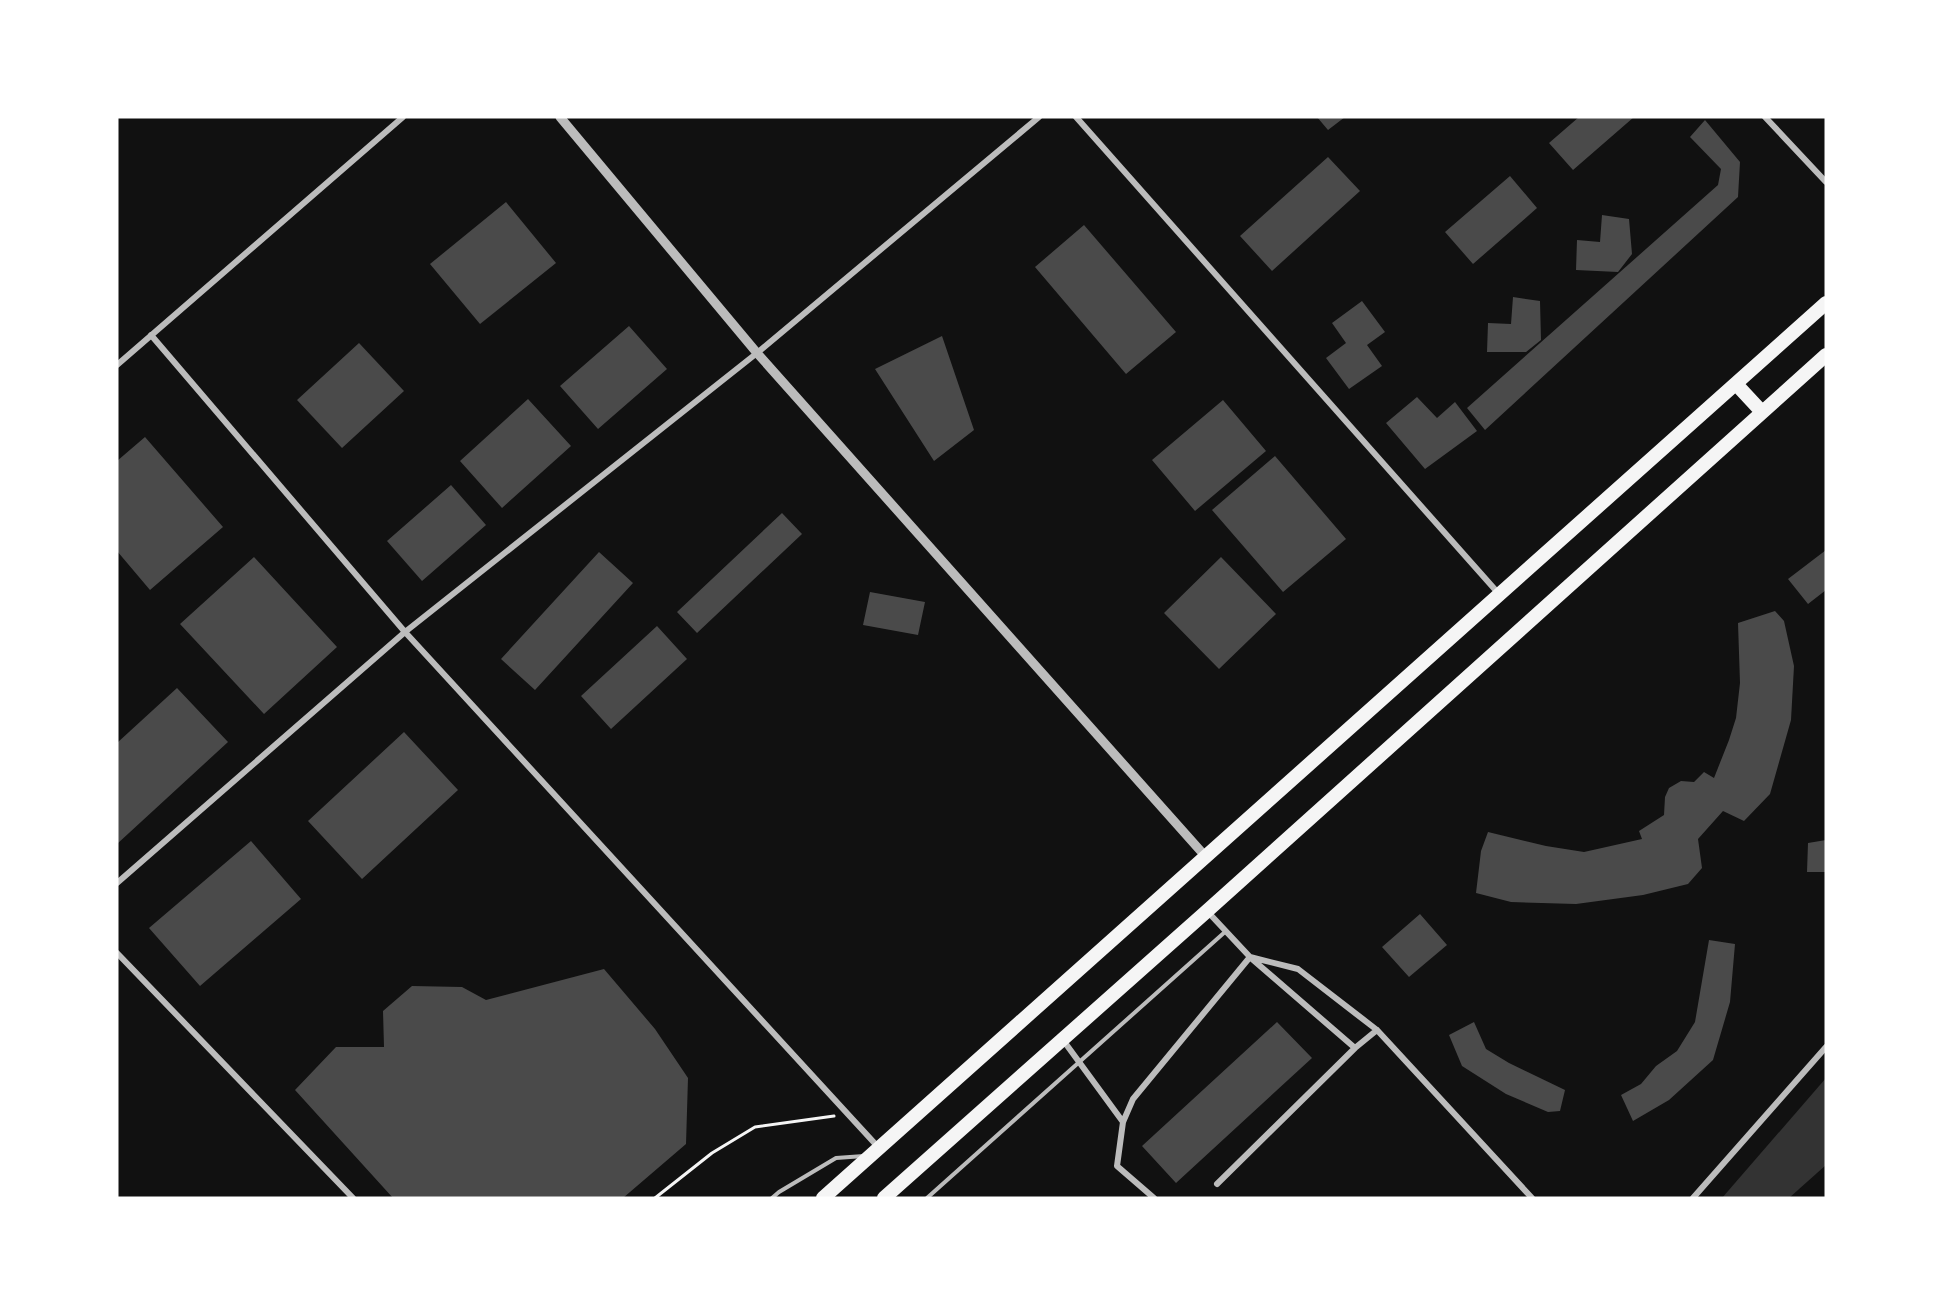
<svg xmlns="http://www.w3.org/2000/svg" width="1943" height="1315" viewBox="0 0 1943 1315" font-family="Roboto,sans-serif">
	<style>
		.water { fill: #333 }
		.building { fill: #4a4a4a }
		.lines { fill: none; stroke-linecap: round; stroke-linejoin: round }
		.path { stroke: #f5f5f5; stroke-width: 3 }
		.service { stroke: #bcbcbc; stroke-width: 4 }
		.minor { stroke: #bcbcbc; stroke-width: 6 }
		.tertiary { stroke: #bcbcbc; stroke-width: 9 }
		.trunk { stroke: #f5f5f5; stroke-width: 14 }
	</style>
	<rect width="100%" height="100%" fill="#111"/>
	<path class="water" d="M1826 1078V1165L1789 1198H1722Z"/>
	<path class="building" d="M1317 117H1345L1328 130Z
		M1579 117H1634L1573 170 1549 143Z
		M1705 120 1740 162 1738 197 1485 430 1467 408 1718 185 1721 169 1690 137Z
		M1328 157 1360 191 1272 271 1240 236Z
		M1510 176 1537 208 1473 264 1445 232Z
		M506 202 556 263 480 324 430 264Z
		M1602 215 1629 219 1632 254 1618 272 1576 270 1577 240 1600 242Z
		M1084 225 1176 332 1126 374 1035 267Z
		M1513 297 1540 301 1541 340 1526 352H1487L1488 323 1511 324Z
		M1362 301 1385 332 1367 345 1382 366 1349 389 1326 358 1346 343 1332 323Z
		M629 326 667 369 598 429 560 386Z
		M942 336 974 430 934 461 875 369Z
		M359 343 404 391 342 448 297 400Z
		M1417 397 1437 418 1455 402 1477 431 1425 469 1386 423Z
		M528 399 571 446 502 508 460 461Z
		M1223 400 1266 451 1195 511 1152 460Z
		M145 437 223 527 150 590 117 551V461Z
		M1275 456 1346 539 1283 592 1212 510Z
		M451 485 486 525 422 581 387 541Z
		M782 513 802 534 697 633 677 612Z
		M1826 550V590L1808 604 1788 579Z
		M599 552 633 583 535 690 501 659Z
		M254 557 337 647 264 714 180 624Z
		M1221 557 1276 614 1219 669 1164 613Z
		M870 592 925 602 918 635 863 625Z
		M1775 611 1784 621 1794 666 1791 720 1770 794 1744 821 1723 811 1698 839 1702 868 1688 884 1643 895 1576 904 1511 902 1476 893 1481 851 1488 832 1546 846 1584 852 1642 839 1639 831 1664 815 1665 797 1669 788 1681 781 1694 782 1704 772 1714 778 1729 740 1736 718 1740 683 1738 623Z
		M657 626 687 659 611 729 581 696Z
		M177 688 228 742 117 844V743Z
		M404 732 458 790 362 879 308 821Z
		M1826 840V872H1807L1808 843Z
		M251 841 301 899 200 986 149 928Z
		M1420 914 1447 945 1409 977 1382 947Z
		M1709 940 1735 944 1730 1002 1713 1060 1669 1100 1633 1121 1621 1095 1641 1084 1656 1066 1677 1051 1695 1022Z
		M604 969 655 1029 688 1078 686 1144 623 1198H393L295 1090 336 1047H384L383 1011 412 986 462 987 486 1000Z
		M1277 1022 1312 1058 1176 1183 1142 1146Z
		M1474 1022 1486 1049 1509 1063 1565 1090 1560 1111 1548 1112 1506 1094 1462 1066 1449 1035Z"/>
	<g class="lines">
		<path class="path" d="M655 1198 712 1153 755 1127 834 1116"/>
		<path class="service" d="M772 1198 779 1192 836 1158 864 1156
			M927 1198 1226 931"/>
		<path class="minor" d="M1076 117 1499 594
			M1765 117 1826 182
			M151 335 405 632 879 1148
			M117 365 403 117
			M117 883 405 632 757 353 1039 117
			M117 953 353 1198
			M1250 957 1298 969 1377 1030 1532 1198
			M1063 1040 1123 1122
			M1355 1048 1377 1030
			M1217 1184 1355 1048 1252 959
			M1154 1198 1117 1166 1123 1122 1133 1099 1250 957 1207 911
			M1693 1198 1826 1047"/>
		<path class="tertiary" d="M560 117 757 353 1206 857"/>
		<path class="trunk" d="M1736 384 1762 412
			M823 1198 1826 303
			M884 1198 1207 911 1826 355"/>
	</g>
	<rect width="1943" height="1315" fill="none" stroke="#ffffff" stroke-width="237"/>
</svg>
